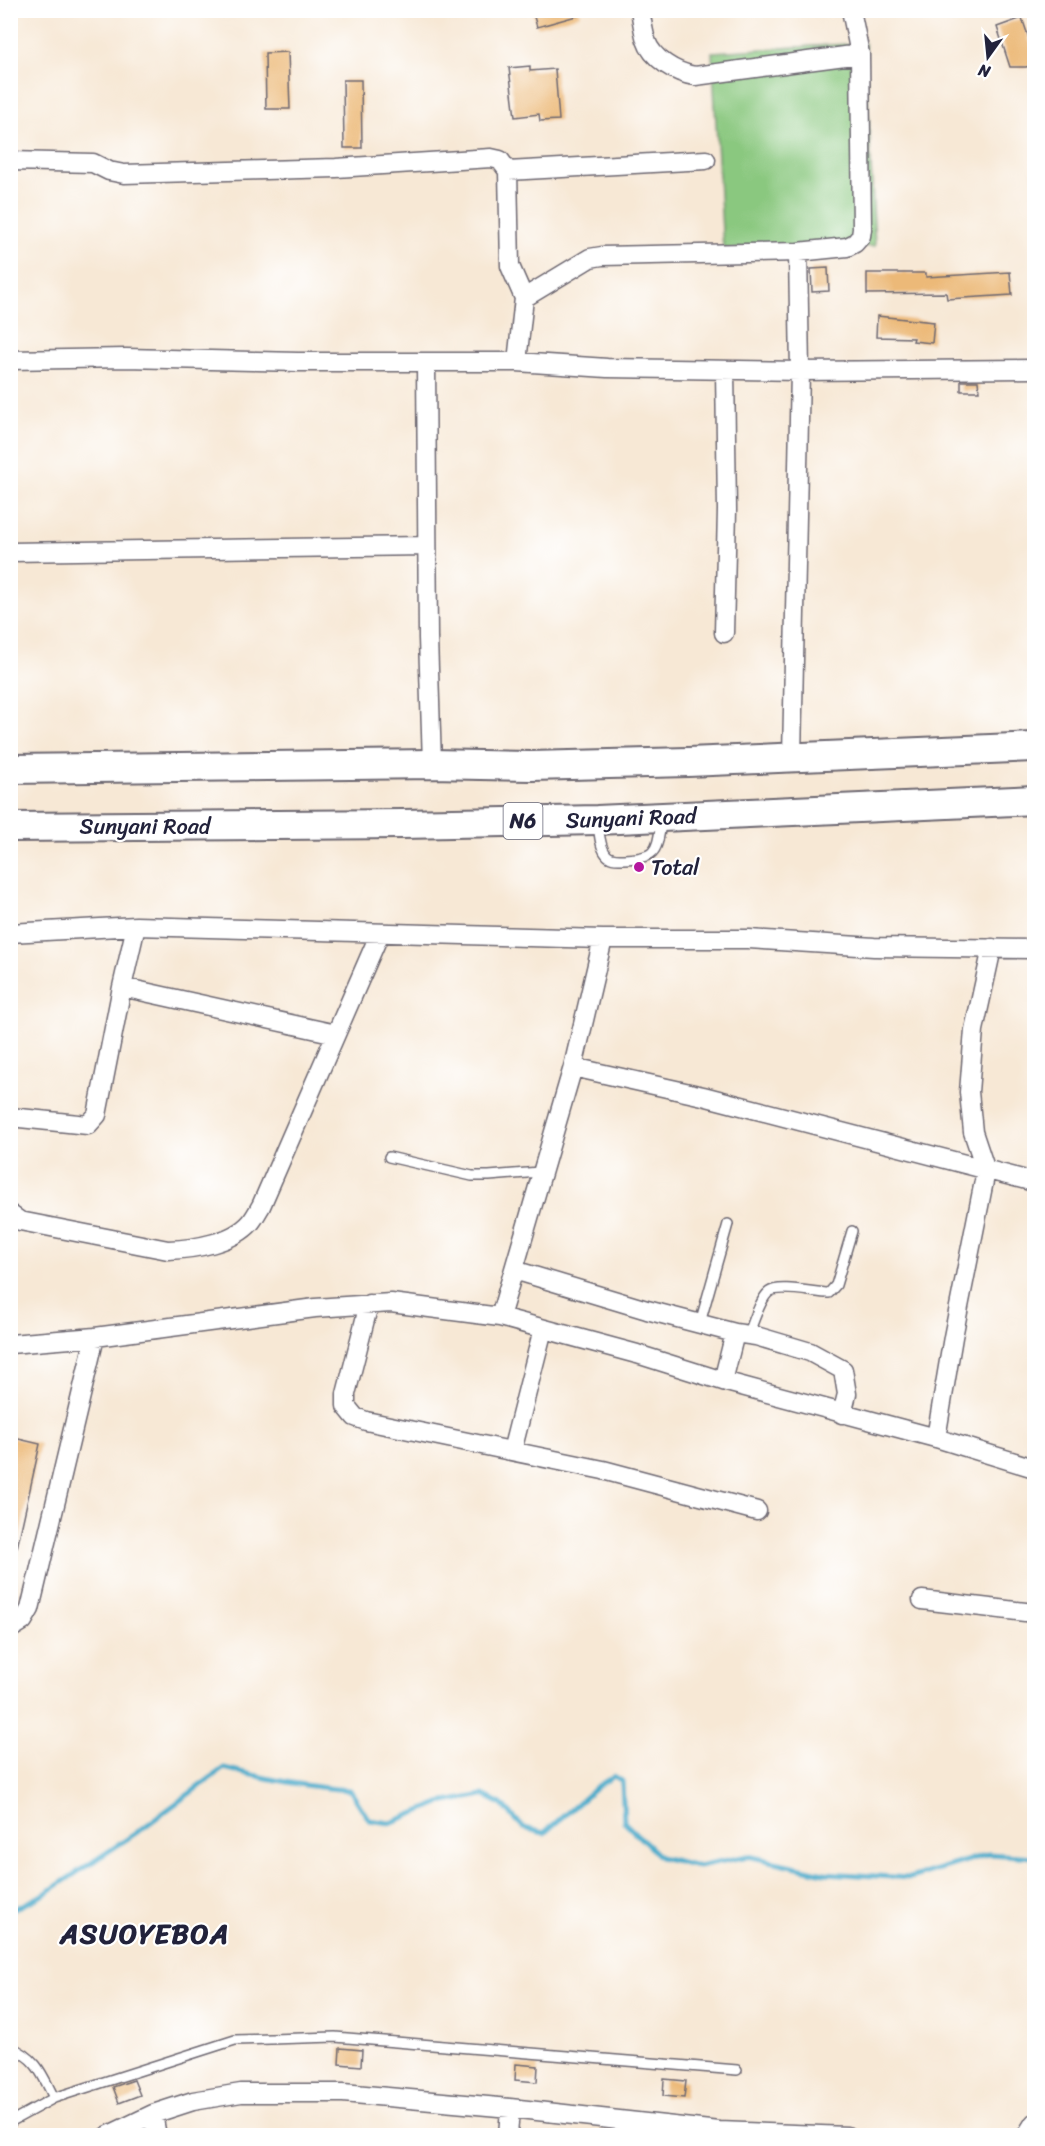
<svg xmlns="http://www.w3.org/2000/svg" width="1045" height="2146" viewBox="0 0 1045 2146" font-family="Sriracha,sans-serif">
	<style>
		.green { fill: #8ac87f; stroke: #56755d; stroke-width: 1.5 }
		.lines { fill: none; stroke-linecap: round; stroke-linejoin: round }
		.stream { stroke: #4caccb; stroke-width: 5 }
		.building { fill: #ecb978 }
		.lane-casing { stroke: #6d6771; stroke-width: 12 }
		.street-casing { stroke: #6d6771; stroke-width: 21 }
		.primary-casing { stroke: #6d6771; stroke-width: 32 }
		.lane { stroke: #fff; stroke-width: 9 }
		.street { stroke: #fff; stroke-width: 18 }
		.primary { stroke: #fff; stroke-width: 28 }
		.poi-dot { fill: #b5179e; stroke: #fff; stroke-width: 2 }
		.labels { text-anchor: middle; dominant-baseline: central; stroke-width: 4.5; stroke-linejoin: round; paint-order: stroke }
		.shield { fill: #fff; stroke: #646476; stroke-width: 1.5 }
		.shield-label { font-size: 21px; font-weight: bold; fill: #22223b }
		.street-label { font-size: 22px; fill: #22223b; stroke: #fff }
		.poi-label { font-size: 22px; fill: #22223b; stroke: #fff; text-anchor: start }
		.district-label { font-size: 28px; font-weight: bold; letter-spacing: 1.5px; fill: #22223b; stroke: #fff }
	</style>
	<rect width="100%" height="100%" fill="#fff"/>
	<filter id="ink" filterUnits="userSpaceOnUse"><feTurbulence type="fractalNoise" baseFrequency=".0167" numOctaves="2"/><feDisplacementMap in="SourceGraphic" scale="12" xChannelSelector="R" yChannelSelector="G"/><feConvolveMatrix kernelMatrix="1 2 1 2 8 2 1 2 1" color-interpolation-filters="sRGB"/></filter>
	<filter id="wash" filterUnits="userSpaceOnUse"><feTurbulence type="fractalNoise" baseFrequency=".008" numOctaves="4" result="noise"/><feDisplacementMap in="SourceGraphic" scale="24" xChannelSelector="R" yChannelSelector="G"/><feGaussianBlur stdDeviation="1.35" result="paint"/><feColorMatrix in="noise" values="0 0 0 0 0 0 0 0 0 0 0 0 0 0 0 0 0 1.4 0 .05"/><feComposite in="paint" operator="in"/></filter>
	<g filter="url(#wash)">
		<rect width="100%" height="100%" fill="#f7e8d5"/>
		<path class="green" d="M865 43 875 246 723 249 712 52Z"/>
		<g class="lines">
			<path class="stream" d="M10 1911 43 1895 136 1833 224 1768C266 1779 307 1787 350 1790L369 1820 390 1823 440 1803 483 1795 501 1804 524 1828 544 1833 598 1786 614 1776 622 1781 624 1822 660 1857 698 1866 748 1856 824 1873 910 1878 989 1854 1034 1857"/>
		</g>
		<g id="blocks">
			<path class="building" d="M532 10H579L580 15 537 27Z
				M1022 18 1035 56V64L1026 67H1010L997 27Z
				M288 52 290 109H266L265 53Z
				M530 66V71L555 69 559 120 540 121 539 114 515 117 509 68Z
				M343 80H361L362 148H344Z
				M828 268 829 291 812 292 811 269Z
				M1010 272 1012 295 947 299 946 293 867 294V273H926V277Z
				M877 316 934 322 932 343 913 341 914 338 876 337Z
				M961 381H978L979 391H961Z
				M10 1437 40 1444 17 1548 10 1547Z
				M340 2048 362 2050 361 2066 339 2064Z
				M516 2064 538 2066 537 2082 515 2080Z
				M664 2079 686 2081 684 2098 663 2096Z
				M134 2080 140 2095 119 2103 113 2087Z"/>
		</g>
	</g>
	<g filter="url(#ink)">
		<use href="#blocks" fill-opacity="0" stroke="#6d6771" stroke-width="1.5"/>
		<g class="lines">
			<defs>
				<path id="lane" d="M598 823C599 832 600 847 606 854 610 860 617 859 623 859 659 858 656 851 662 819
					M389 1157 472 1176H489L540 1172
					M700 1323 728 1224
					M748 1335C753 1324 760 1299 769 1292 779 1284 815 1293 829 1293L836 1285 852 1231
					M10 2047C37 2058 42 2074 54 2098
					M10 2122 54 2098 235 2040 335 2037 737 2070"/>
				<path id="street" d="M640 10C642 20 643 30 646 40 652 59 676 73 695 76L860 54
					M10 161 93 163 109 171 124 174 336 168 491 158 500 160 508 171 510 266 524 298
					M508 171 706 160
					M10 360 126 358 298 362H517L607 368 800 371 1034 369
					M517 362 524 298 590 258 602 256 798 252 847 247 855 243 861 236 862 229 860 54 851 10
					M426 363 428 638 432 764
					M10 552 426 546
					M724 633 727 510 725 370
					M792 757 800 371 798 252
					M10 933 136 926 603 939H749L874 947 1034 949
					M122 987 336 1034
					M573 1067 703 1096 1034 1182
					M10 1117 88 1125 97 1115 122 987 136 926
					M10 1214 20 1221 168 1250C194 1249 233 1243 251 1222 255 1217 258 1211 261 1206L380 933
					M514 1270 647 1310 735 1333 756 1336 810 1352 843 1370 847 1394 842 1414
					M369 1304 346 1394V1406L355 1417 366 1421 603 1470 757 1511
					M500 1317 573 1067 603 939
					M10 1344 95 1337 315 1308 391 1303 500 1317 637 1354 723 1381 936 1438 1034 1468
					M723 1381 735 1333
					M936 1438 953 1337 986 1171 973 1132 969 1092 974 1030 992 948
					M512 1451 543 1329
					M922 1600 1034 1613
					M10 1629 23 1621 30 1609 95 1337
					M153 2114 157 2136
					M107 2136 153 2114 193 2101 241 2093H343L510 2108 719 2131 847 2136
					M508 2136 510 2108
					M1026 2136 1034 2123"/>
				<path id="primary" d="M10 769 432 764 531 766 688 762 1034 747
					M10 827 402 824 597 820 1034 800"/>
			</defs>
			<use href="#lane" class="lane-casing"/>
			<use href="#street" class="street-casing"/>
			<use href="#primary" class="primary-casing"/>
			<use href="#lane" class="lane"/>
			<use href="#street" class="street"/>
			<use href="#primary" class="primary"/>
		</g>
	</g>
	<circle class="poi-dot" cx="639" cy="867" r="6"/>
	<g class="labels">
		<rect class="shield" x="503.5" y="803" width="39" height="36" rx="4.5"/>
		<g class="shield-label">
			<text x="523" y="821">N6</text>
		</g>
		<g class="street-label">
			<text transform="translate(631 818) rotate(-2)">Sunyani Road</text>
			<text x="145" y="826">Sunyani Road</text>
		</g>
		<g class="poi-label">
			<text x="651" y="867">Total</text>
		</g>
		<g class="district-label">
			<text x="145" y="1933">ASUOYEBOA</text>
		</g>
	</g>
	<rect width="1045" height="2146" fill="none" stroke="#fff" stroke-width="36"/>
	<g transform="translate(988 57) rotate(195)" stroke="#ffffff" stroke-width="4.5" paint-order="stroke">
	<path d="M0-4.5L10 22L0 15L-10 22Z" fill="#22223b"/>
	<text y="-9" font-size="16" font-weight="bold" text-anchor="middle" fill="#22223b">N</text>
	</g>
</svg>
